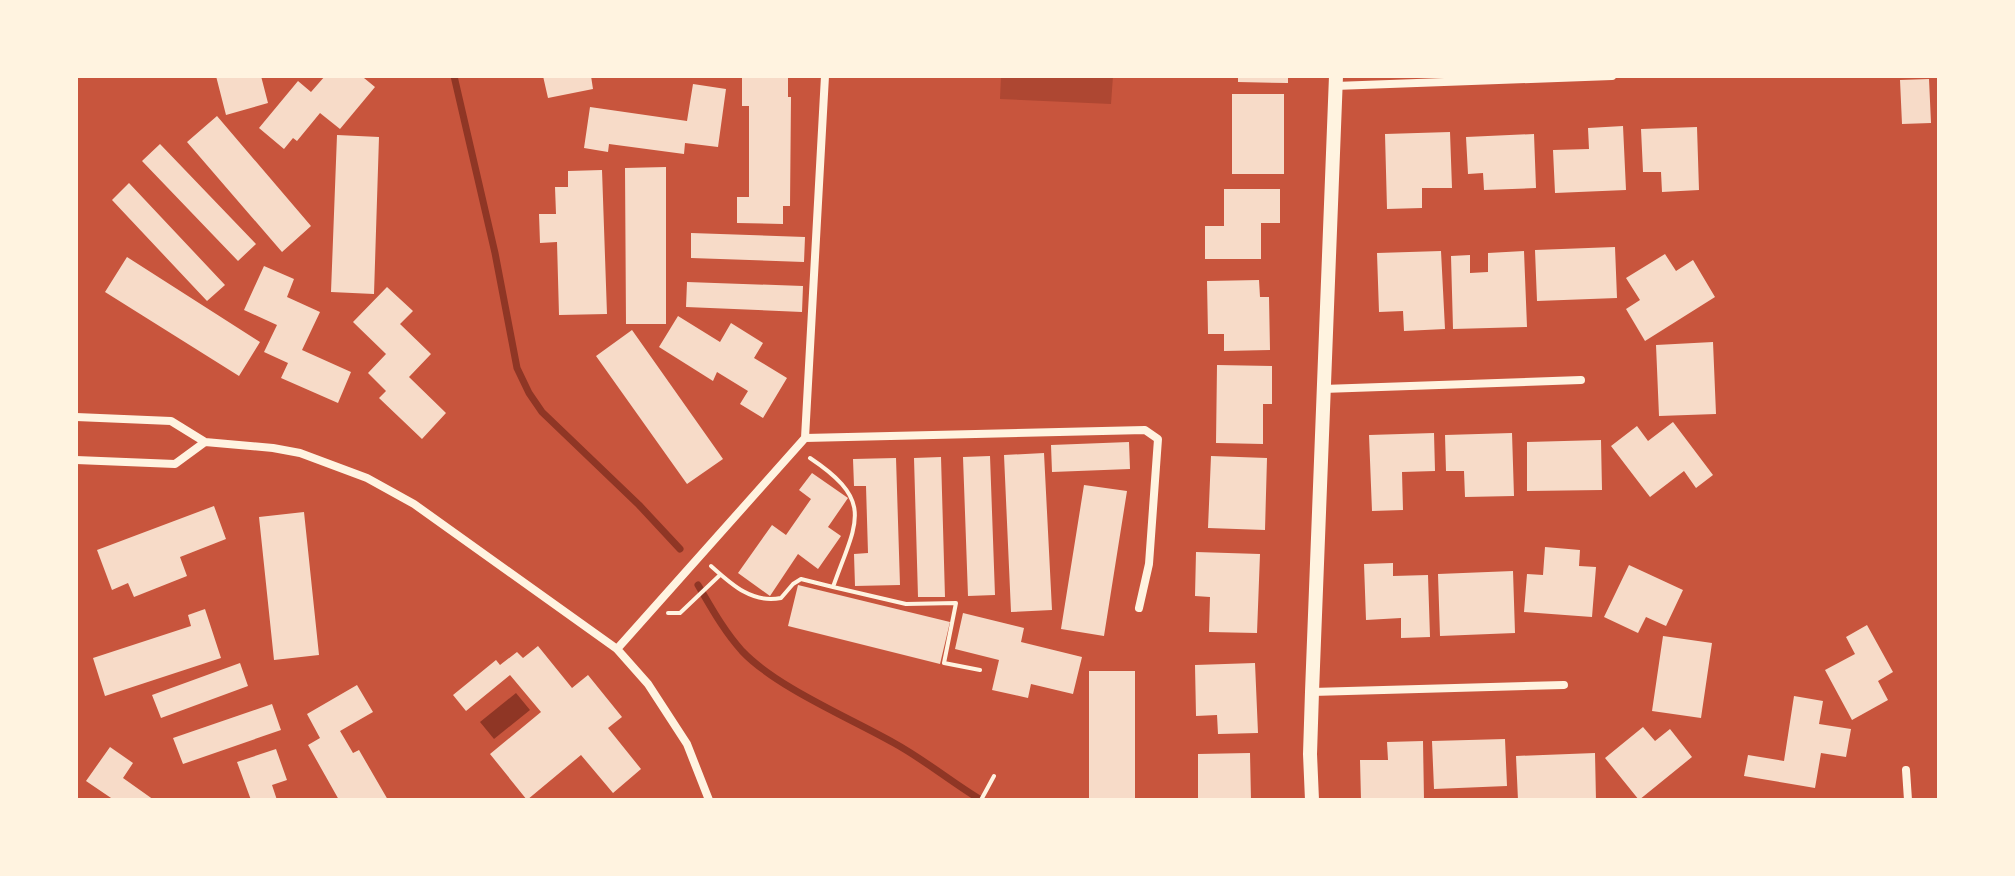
<svg xmlns="http://www.w3.org/2000/svg" width="2015" height="876" viewBox="0 0 2015 876" font-family="Helvetica,sans-serif">
	<style>
		.green { fill: #ae4732 }
		.water { fill: #8f3625 }
		.lines { fill: none; stroke-linecap: round; stroke-linejoin: round }
		.stream { stroke: #8f3625; stroke-width: 7 }
		.building { fill: #f7dbc8 }
		.path { stroke: #fff3e0; stroke-width: 4 }
		.minor { stroke: #fff3e0; stroke-width: 8 }
		.tertiary { stroke: #fff3e0; stroke-width: 14 }
	</style>
	<rect width="100%" height="100%" fill="#c8553d"/>
	<path class="green" d="M1001 76H1113L1111 104 1000 99Z"/>
	<path class="water" d="M516 693 530 710 494 739 480 722Z"/>
	<g class="lines">
		<path class="stream" d="M454 76 495 253 517 368 529 393 542 412 639 505 680 549
			M698 585C712 609 724 631 742 651 776 687 850 718 894 743 925 760 951 782 981 800"/>
	</g>
	<path class="building" d="M216 76H261L268 103 226 115Z
		M325 76H366L364 78 375 87 340 129 320 113 297 141 293 138 284 149 259 128 298 81 311 92Z
		M543 76H591L593 89 548 98Z
		M1238 76H1288V83L1238 82Z
		M742 77H788V97H791L790 206H783V224L737 223V197H749V106H742Z
		M1929 79 1931 123 1902 124 1900 80Z
		M693 84 726 89 718 147 685 143 684 154 609 144 608 152 584 148 590 107 687 121Z
		M1232 94H1284V174H1232Z
		M217 116 311 226 282 252 187 142Z
		M1623 126 1626 190 1555 193 1553 150 1589 149 1588 128Z
		M1697 127 1699 190 1662 192 1661 172H1643L1641 129Z
		M1450 132 1452 188H1422V208L1387 209 1385 134Z
		M1534 134 1536 188 1484 190 1483 173 1468 174 1466 137Z
		M337 135 379 137 374 294 331 292Z
		M160 144 256 244 238 261 142 161Z
		M666 167V324H626L625 168Z
		M602 170 607 314 559 315 557 242 540 243 539 214H556L555 187H568V171Z
		M129 183 225 285 207 301 112 200Z
		M1224 189H1280V223H1261V259H1205V226H1224Z
		M691 233 805 237 804 262 691 258Z
		M1615 247 1617 298 1537 301 1535 250Z
		M1441 251 1445 329 1404 331 1403 311 1379 312 1377 253Z
		M1524 251 1527 327 1453 329 1451 256 1470 255V273L1488 272V253Z
		M1665 254 1676 271 1693 260 1715 297 1645 341 1626 309 1640 300 1626 278Z
		M127 257 260 342 239 376 105 292Z
		M264 266 294 279 287 297 320 312 302 350 351 372 338 403 281 378 288 363 264 352 277 325 244 310Z
		M1259 280 1260 297H1269L1270 350 1224 351V334H1208L1207 281Z
		M687 282 803 286 802 312 686 307Z
		M387 287 413 311 400 324 431 354 409 377 446 413 422 439 379 398 386 391 368 373 386 354 353 322Z
		M678 316 720 342 731 323 763 343 754 358 787 378 763 418 740 404 748 391 717 372 713 381 659 347Z
		M632 330 723 459 687 484 596 356Z
		M1713 342 1716 414 1659 416 1656 345Z
		M1217 365 1272 366V404H1263V444L1216 443Z
		M1673 422 1713 475 1696 488 1684 471 1650 497 1611 446 1637 426 1648 441Z
		M1434 433 1435 471 1402 472 1403 510 1372 511 1369 435Z
		M1512 433 1514 496 1465 497 1464 471H1446L1445 435Z
		M1601 440 1602 490 1527 491V442Z
		M1129 442 1130 469 1052 472 1051 445Z
		M1044 453 1052 610 1011 612 1004 455Z
		M990 456 995 595 968 596 963 457Z
		M1211 456 1267 458 1265 530 1208 528Z
		M941 457 945 597H918L914 458Z
		M896 458 900 585 855 586 854 554 868 553 866 486H854L853 459Z
		M812 473 848 498 828 527 841 536 818 569 798 554 770 596 738 573 772 525 786 535 811 499 799 490Z
		M1084 485 1127 491 1104 636 1061 629Z
		M214 506 226 539 180 557 187 576 134 597 128 583 112 590 97 550Z
		M304 512 319 655 274 660 259 517Z
		M1545 547 1580 550 1579 566 1596 567 1592 617 1524 612 1527 574 1543 575Z
		M1196 552 1260 554 1257 633 1209 632 1210 597 1195 596Z
		M1393 563V576L1428 575 1430 637 1401 638V618L1366 620 1364 564Z
		M1629 565 1683 590 1666 626 1646 617 1638 633 1604 617Z
		M1513 571 1515 633 1440 636 1438 574Z
		M798 585 950 622 940 664 788 626Z
		M205 609 221 658 105 696 93 658 191 626 188 615Z
		M963 613 1024 628 1021 642 1082 657 1073 694 1031 684 1028 698 992 690 999 660 955 649Z
		M1867 625 1893 672 1878 681 1888 700 1852 720 1825 670 1855 654 1846 637Z
		M1663 636 1712 643 1701 718 1652 711Z
		M538 646 572 688 588 675 622 717 608 728 641 769 613 793 581 755 527 800 490 754 541 712 510 675 466 711 453 695 496 660 500 665 517 652 523 658Z
		M240 663 248 686 161 718 152 695Z
		M1255 663 1258 733 1218 734 1217 715 1196 716 1195 665Z
		M1089 671H1135V800H1089Z
		M357 685 373 712 340 731 353 753 359 750 388 800H339L308 745 320 738 307 714Z
		M1794 696 1823 701 1819 724 1851 729 1846 757 1821 753 1815 788 1744 776 1748 755 1784 761Z
		M272 704 281 730 183 764 173 738Z
		M1643 727 1655 741 1670 729 1692 757 1639 800 1605 758Z
		M1505 739 1507 786 1434 789 1432 741Z
		M1423 741 1424 800H1361L1360 760H1388L1387 742Z
		M110 747 133 763 123 778 154 800H114L86 781Z
		M276 749 287 780 272 785 277 800H251L237 762Z
		M1250 753 1251 800H1198V754Z
		M1595 753 1596 800H1518L1516 756Z"/>
	<g class="lines">
		<path class="path" d="M711 566C731 584 752 604 781 598L793 584 801 579 833 587C856 522 876 502 810 458
			M833 587 906 604 956 603 944 663 980 670
			M668 613H680L720 575
			M981 800 994 776"/>
		<path class="minor" d="M1335 86 1612 76
			M1323 389 1581 380
			M76 417 171 421 205 442 273 448 300 453 367 478 414 504 617 649 648 684 687 744 709 800
			M805 438 825 76
			M76 460 175 464 205 442
			M617 649 805 438 1145 430 1158 439 1149 564 1139 608
			M1312 692 1564 685
			M1906 770 1908 800"/>
		<path class="tertiary" d="M1312 800 1310 754 1312 692 1336 76"/>
	</g>
	<rect width="2015" height="876" fill="none" stroke="#fff3e0" stroke-width="156"/>
</svg>
